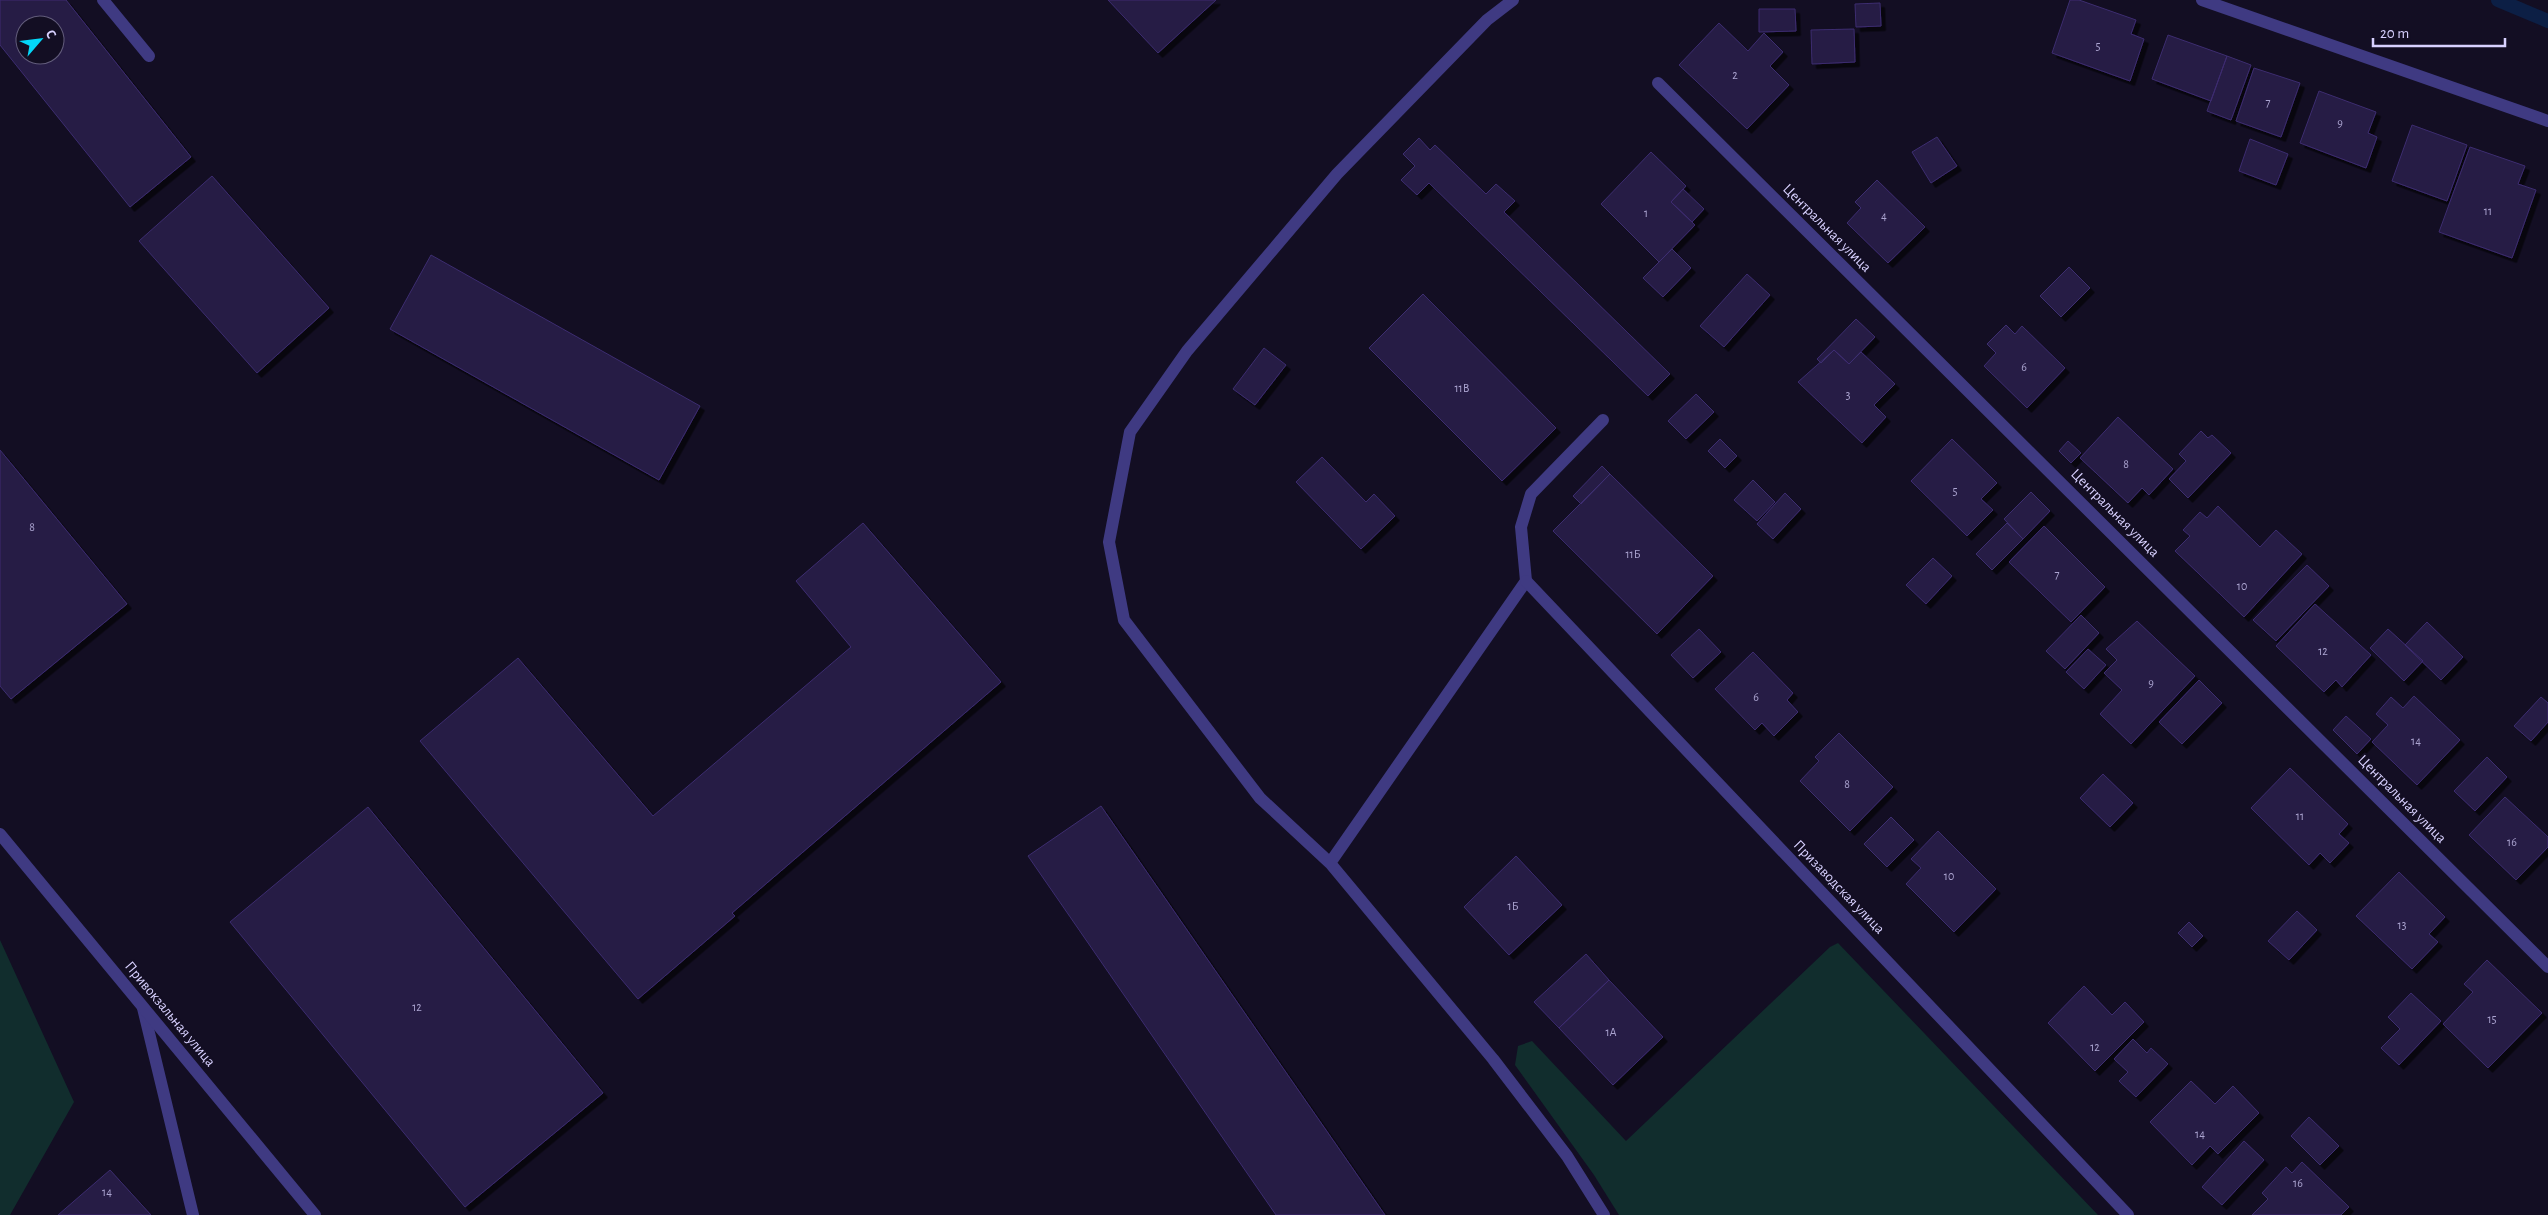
<svg xmlns="http://www.w3.org/2000/svg" width="2548" height="1215" viewBox="0 0 2548 1215" font-family="'Alegreya Sans',sans-serif">
	<style>
		.green { fill: #112d2d }
		.lines { fill: none; stroke-linecap: round; stroke-linejoin: round }
		.stream { stroke: #0c1f45; stroke-width: 14 }
		.building { fill: #251b44; stroke: #3d2d70; fill-rule: evenodd; filter: url(#shadow) }
		.service { stroke: #3f3a82; stroke-width: 12 }
		.minor { stroke: #3f3a82; stroke-width: 12 }
		.labels { text-anchor: middle; dominant-baseline: central; stroke-width: 4.5; stroke-linejoin: round; paint-order: stroke }
		.number-label { font-size: 12px; fill: #aba4d0 }
		.street-label { font-size: 15px; fill: #d8d1ff; stroke: #130e23 }
	</style>
	<defs>
		<filter id="shadow"><feDropShadow dx="4.5" dy="4.5" stdDeviation="0" flood-color="#0009"/></filter>
	</defs>
	<rect width="100%" height="100%" fill="#130e23"/>
	<path class="green" d="M0 940 74 1102 10 1215H0Z
		M1838 943 2098 1215H1619L1594 1175 1515 1065 1518 1046 1532 1041 1626 1141 1830 947Z"/>
	<g class="lines">
		<path class="stream" d="M2498 0 2548 21"/>
	</g>
	<path class="building" d="M0 0H66L191 157 130 207 0 45ZM25 25H55V55H25Z
		M1108 0H1216L1158 53Z
		M2070 0H2079L2136 20 2131 34 2144 39 2130 81 2052 53Z
		M1880 3 1881 26 1856 27 1855 4Z
		M1759 9H1795L1796 31 1759 32Z
		M1719 23 1748 51 1764 33 1783 52 1770 66 1789 85 1747 129 1679 65Z
		M1854 29 1855 62 1812 64 1811 30Z
		M2168 35 2227 56 2211 101 2152 79Z
		M2227 56 2251 65 2231 120 2207 111Z
		M2254 68 2300 83 2281 137 2236 121Z
		M2319 91 2376 112 2368 133 2377 137 2366 168 2300 143Z
		M2412 125 2467 145 2447 201 2392 181Z
		M1937 137 1957 166 1931 183 1912 152Z
		M1419 138 1430 150 1435 145 1486 194 1496 184 1515 201 1504 212 1670 374 1648 396 1429 183 1417 195 1401 180 1415 166 1403 154Z
		M2250 139 2288 154 2276 185 2239 171Z
		M2470 147 2525 166 2518 184 2536 190 2512 258 2439 232Z
		M1651 152 1686 186 1671 202 1695 225 1659 262 1601 204Z
		M212 176 329 308 257 373 139 241Z
		M1877 180 1925 227 1888 263 1847 223 1861 208 1855 202Z
		M1683 189 1704 209 1692 222 1671 202Z
		M1672 249 1691 268 1663 297 1643 278Z
		M431 255 700 406 659 480 390 329Z
		M2069 267 2090 288 2061 317 2040 296Z
		M1747 274 1770 295 1724 347 1700 326Z
		M1423 294 1556 428 1502 481 1369 348Z
		M1856 319 1875 337 1849 364 1834 350 1821 363 1817 359Z
		M2006 325 2015 334 2022 326 2065 368 2027 408 1984 366 1996 353 1987 344Z
		M1264 348 1286 365 1255 405 1233 389Z
		M1834 350 1849 364 1861 352 1895 384 1874 405 1886 417 1862 443 1798 382Z
		M1696 394 1714 412 1686 439 1668 421Z
		M2118 417 2173 469 2149 495 2142 488 2128 503 2080 458Z
		M2201 431 2208 438 2212 435 2231 453 2188 498 2169 479 2186 461 2179 454Z
		M1720 439 1737 456 1725 468 1708 451Z
		M1952 439 1997 483 1981 499 1993 510 1967 536 1911 481Z
		M2068 441 2081 453 2071 463 2059 451Z
		M0 450 127 604 11 699 0 686Z
		M1322 457 1366 502 1374 494 1395 516 1361 549 1296 482Z
		M1602 466 1610 474 1581 504 1573 496Z
		M1610 474 1713 576 1657 634 1553 531Z
		M1753 480 1775 502 1757 521 1734 500Z
		M2031 492 2050 511 2023 539 2004 519Z
		M1785 493 1801 509 1773 539 1757 524Z
		M2218 506 2260 547 2276 530 2302 554 2244 617 2175 551 2190 536 2183 530 2200 512 2207 518Z
		M863 523 1001 682 732 913 735 916 638 999 420 741 518 658 653 816 851 647 796 581Z
		M2007 523 2023 539 1992 570 1976 554Z
		M2044 526 2105 587 2071 622 2009 562Z
		M1933 558 1952 576 1926 604 1906 585Z
		M2307 565 2329 586 2276 641 2253 620Z
		M2315 604 2371 655 2342 687 2336 680 2324 692 2276 646Z
		M2081 615 2099 633 2065 669 2046 651Z
		M2137 621 2195 676 2131 744 2100 714 2122 690 2104 673 2117 660 2106 649Z
		M2427 622 2463 657 2441 680 2405 645Z
		M1699 629 1721 652 1693 678 1671 655Z
		M2388 629 2423 661 2404 681 2370 648Z
		M2088 649 2106 665 2084 689 2066 672Z
		M1753 652 1793 693 1787 700 1798 712 1774 736 1762 723 1755 730 1715 689Z
		M2199 680 2222 703 2182 744 2159 722Z
		M2414 696 2460 740 2417 785 2372 742 2388 725 2376 714 2391 697 2403 708Z
		M2541 697 2548 703V722L2531 741 2514 726Z
		M2346 716 2371 739 2357 754 2333 730Z
		M1839 733 1893 787 1850 831 1800 781 1819 761 1815 757Z
		M2487 757 2507 777 2475 811 2454 791Z
		M2290 768 2348 824 2339 834 2349 843 2330 863 2320 853 2309 865 2251 808Z
		M2103 774 2133 803 2110 827 2080 798Z
		M2505 797 2548 837V847L2516 880 2469 835Z
		M1101 806 1385 1215H1276L1028 856Z
		M368 807 603 1093 465 1207 230 922Z
		M1891 817 1914 840 1887 867 1864 844Z
		M1938 831 1996 889 1954 932 1906 884 1921 868 1911 859Z
		M1516 856 1562 905 1509 955 1464 907Z
		M2399 872 2445 917 2429 934 2438 942 2412 969 2356 916Z
		M2297 911 2317 930 2289 960 2268 941Z
		M2189 922 2203 936 2192 947 2178 933Z
		M1586 954 1609 980 1559 1028 1534 1002Z
		M2487 960 2542 1013 2488 1068 2443 1024 2473 992 2464 984Z
		M1609 980 1663 1037 1613 1085 1559 1028Z
		M2084 986 2112 1015 2125 1002 2144 1022 2095 1071 2048 1023Z
		M2411 993 2441 1021 2399 1065 2381 1048 2400 1029 2388 1017Z
		M2133 1039 2147 1053 2151 1048 2168 1064 2136 1097 2119 1081 2128 1072 2114 1059Z
		M2191 1081 2215 1104 2233 1086 2259 1113 2218 1154 2210 1146 2192 1165 2150 1122Z
		M2309 1117 2339 1146 2320 1165 2291 1136Z
		M2244 1141 2264 1160 2222 1205 2202 1187Z
		M2302 1162 2349 1207 2341 1215H2252L2268 1199 2262 1193 2286 1167 2292 1173Z
		M110 1170 151 1215H58Z"/>
	<g class="lines">
		<path class="service" d="M103 0 149 56
			M1513 0 1487 20 1337 174 1187 351 1130 432 1109 542 1124 620 1260 798 1330 863 1493 1059 1567 1156 1604 1215
			M1330 863 1526 581 1521 527 1531 494 1603 420
			M143 1008 193 1215"/>
		<path class="minor" d="M2202 0 2548 121
			M1658 83 2548 967
			M1526 581 2128 1215
			M0 834 315 1215"/>
	</g>
	<g class="labels">
		<g class="number-label">
			<text x="2098" y="46">5</text>
			<text x="1735" y="75">2</text>
			<text x="2268" y="102">7</text>
			<text x="2340" y="123">9</text>
			<text x="2488" y="211">11</text>
			<text x="1646" y="213">1</text>
			<text x="1884" y="216">4</text>
			<text x="2024" y="367">6</text>
			<text x="1462" y="388">11В</text>
			<text x="1848" y="395">3</text>
			<text x="2126" y="464">8</text>
			<text x="1955" y="491">5</text>
			<text x="32" y="527">8</text>
			<text x="1633" y="554">11Б</text>
			<text x="2057" y="574">7</text>
			<text x="2242" y="586">10</text>
			<text x="2323" y="651">12</text>
			<text x="2151" y="683">9</text>
			<text x="1756" y="697">6</text>
			<text x="2416" y="741">14</text>
			<text x="1847" y="784">8</text>
			<text x="2300" y="816">11</text>
			<text x="2512" y="842">16</text>
			<text x="1949" y="876">10</text>
			<text x="1513" y="906">1Б</text>
			<text x="2402" y="925">13</text>
			<text x="417" y="1007">12</text>
			<text x="2492" y="1019">15</text>
			<text x="1611" y="1032">1А</text>
			<text x="2095" y="1047">12</text>
			<text x="2200" y="1134">14</text>
			<text x="2298" y="1183">16</text>
			<text x="107" y="1192">14</text>
		</g>
		<g class="street-label">
			<text transform="translate(1827 228) rotate(45)">Центральная улица</text>
			<text transform="translate(2115 513) rotate(45)">Центральная улица</text>
			<text transform="translate(2402 799) rotate(45)">Центральная улица</text>
			<text transform="translate(1839 887) rotate(46)">Призаводская улица</text>
			<text transform="translate(170 1014) rotate(50)">Привокзальная улица</text>
		</g>
	</g>
	<g transform="translate(40 40) rotate(62)"><circle r="24" fill="#130e23" stroke="#625c7b"/>
	<path d="M0-4L9 19L0 12L-9 19Z" fill="#03d7f9"/>
	<text y="-8" font-size="14" font-weight="bold" text-anchor="middle" fill="#d8d1ff">С</text>
	</g>
	<path d="M2373 38v8h132v-8" fill="none" stroke="#d8d1ff" stroke-width="2.5"/>
	<text x="2380" y="38" font-size="15" fill="#d8d1ff" stroke="#130e23" stroke-width="4" paint-order="stroke">20 m</text>
</svg>
